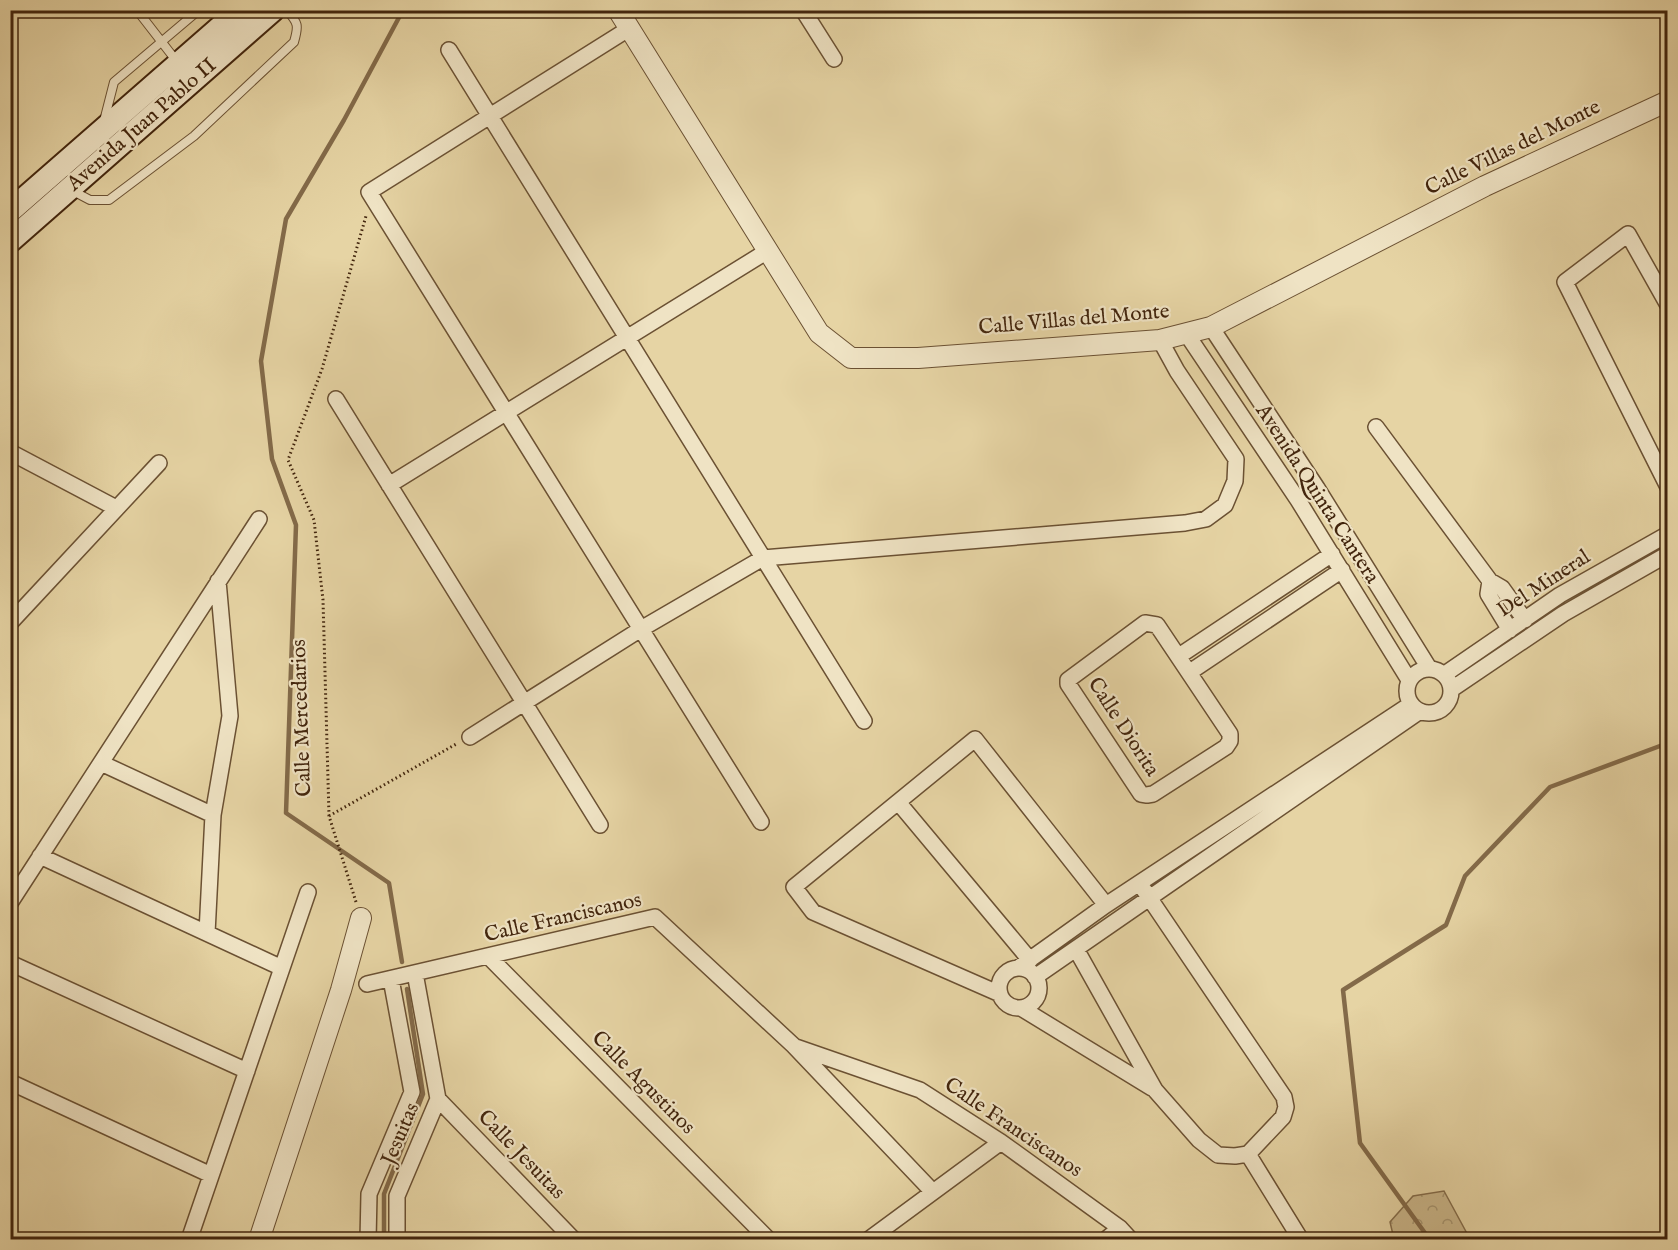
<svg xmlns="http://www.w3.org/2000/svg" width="1678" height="1250" viewBox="0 0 1678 1250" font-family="'IM FELL English',serif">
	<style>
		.forest { fill: url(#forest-crowns); stroke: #866e4c; stroke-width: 1.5 }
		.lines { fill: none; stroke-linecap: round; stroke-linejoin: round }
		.stream { stroke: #836a49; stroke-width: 4.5 }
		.service-casing { stroke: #6b5133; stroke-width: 10 }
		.minor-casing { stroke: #6b5133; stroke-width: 18 }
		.tertiary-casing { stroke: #6b5133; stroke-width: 22 }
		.secondary-casing { stroke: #42250d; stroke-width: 26 }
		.path { stroke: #42250d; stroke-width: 3; stroke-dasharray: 1.5 3; stroke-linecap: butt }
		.service { stroke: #efe3c4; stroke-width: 8 }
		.minor { stroke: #efe3c4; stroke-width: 15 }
		.tertiary { stroke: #efe3c4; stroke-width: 20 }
		.secondary { stroke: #efe3c4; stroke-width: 22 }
		.labels { text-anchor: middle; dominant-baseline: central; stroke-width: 4.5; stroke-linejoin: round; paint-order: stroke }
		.street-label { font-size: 21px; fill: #42250d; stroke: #efe3c4 }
	</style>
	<defs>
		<pattern id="forest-crowns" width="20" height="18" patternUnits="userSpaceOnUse" patternTransform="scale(1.5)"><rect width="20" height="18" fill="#cab68a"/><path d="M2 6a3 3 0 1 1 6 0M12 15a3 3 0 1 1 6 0" fill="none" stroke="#a6946f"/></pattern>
	</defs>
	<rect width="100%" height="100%" fill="#e6d4a4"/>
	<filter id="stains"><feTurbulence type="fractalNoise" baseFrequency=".00333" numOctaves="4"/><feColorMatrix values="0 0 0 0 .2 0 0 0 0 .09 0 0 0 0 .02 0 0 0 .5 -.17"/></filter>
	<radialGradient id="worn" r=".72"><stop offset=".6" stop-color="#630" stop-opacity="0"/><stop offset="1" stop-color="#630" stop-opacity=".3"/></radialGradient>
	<path class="forest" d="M1444 1191 1470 1239H1394L1390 1222 1413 1196Z"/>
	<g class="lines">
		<path class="stream" d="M402 962 389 883 286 813 296 525 272 459 261 361 286 219 344 120 403 10
			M384 1240V1194L423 1094 407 989
			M1430 1240 1360 1143 1343 990 1446 925 1465 876 1550 787 1668 743"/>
		<defs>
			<path id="service" d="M140 10V14L178 63
				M104 121 114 82 199 10
				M71 190 90 200H109L194 136 294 42C299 25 298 23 287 10"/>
			<path id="minor" d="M803 10 834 59
				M1665 10 1668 15
				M630 28 369 192 761 822
				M449 50 864 721
				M1668 305 1628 234 1565 282 1668 487
				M1211 327 1317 488 1429 668
				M1186 333 1298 500 1409 680
				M336 399 600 825
				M1376 427 1490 581 1502 588 1525 620
				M10 452 116 508
				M389 485 769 250
				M1490 581 1488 594 1510 630
				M10 623 159 463
				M1145 623 1157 625 1230 734V741L1226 747 1153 794 1147 795 1141 794 1068 684V680Z
				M1179 656 1332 554
				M1407 691a22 22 0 1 1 44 0a22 22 0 1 1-44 0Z
				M1190 672 1342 570
				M1445 674 1560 595 1668 534
				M1452 689 1563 614 1668 554
				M470 737 641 629 763 558 1185 523 1206 519 1225 505 1235 481 1236 459 1177 371 1160 340
				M101 763 213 815
				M898 802 1030 960
				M40 856 282 968
				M1144 890 1284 1097 1286 1107 1283 1117 1248 1154
				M10 903 259 519
				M207 933 213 815 230 716 218 581
				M1076 949 1155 1090 1199 1140 1218 1155 1235 1156 1248 1154 1301 1240
				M488 956 769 1240
				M10 963 247 1071
				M1018 968 1106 905 1411 704
				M999 988a20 20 0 1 1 40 0a20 20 0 1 1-40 0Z
				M1035 977 1420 711
				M367 984 655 917 794 1046 933 1192
				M1000 994 813 912 794 887 975 739 1106 905
				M1021 1008 1152 1088
				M796 1047 920 1090 1001 1142 1120 1228 1131 1240
				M10 1082 211 1175
				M438 1099 574 1240
				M189 1240 308 892
				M368 1240 369 1194 412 1092 391 979
				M397 1240V1196L438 1099 415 973
				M868 1240 1001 1142
				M1105 1240 1120 1228"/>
			<path id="tertiary" d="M618 10 819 333 851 358H918L1160 340 1211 327 1485 186 1668 101
				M259 1240 341 990 361 918"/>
			<path id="secondary" d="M10 211 240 10
				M10 241 273 10"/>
		</defs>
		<use href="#service" class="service-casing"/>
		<use href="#minor" class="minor-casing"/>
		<use href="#tertiary" class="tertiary-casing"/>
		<use href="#secondary" class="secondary-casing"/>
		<path class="path" d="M329 816 458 743
			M356 902 329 816 323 600 314 520 288 460 322 369 366 216"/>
		<use href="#service" class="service"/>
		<use href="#minor" class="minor"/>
		<use href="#tertiary" class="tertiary"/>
		<use href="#secondary" class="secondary"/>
	</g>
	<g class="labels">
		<g class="street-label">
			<text transform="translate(142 125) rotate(-41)">Avenida Juan Pablo II</text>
			<text transform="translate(1513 148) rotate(-26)">Calle Villas del Monte</text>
			<text transform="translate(1074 320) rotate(-5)">Calle Villas del Monte</text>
			<text transform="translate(1317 494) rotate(57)">Avenida Quinta Cantera</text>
			<text transform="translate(1544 584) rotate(-33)">Del Mineral</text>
			<text transform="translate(302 718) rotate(-92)">Calle Mercedarios</text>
			<text transform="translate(1123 727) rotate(57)">Calle Diorita</text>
			<text transform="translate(563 918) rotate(-13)">Calle Franciscanos</text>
			<text transform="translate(643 1083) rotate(45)">Calle Agustinos</text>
			<text transform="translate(1013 1128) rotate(34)">Calle Franciscanos</text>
			<text transform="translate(401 1134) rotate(-67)">Jesuitas</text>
			<text transform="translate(521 1155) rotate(46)">Calle Jesuitas</text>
		</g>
	</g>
	<rect width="1678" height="1250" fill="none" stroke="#e6d4a4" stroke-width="36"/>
	<rect x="12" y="12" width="1654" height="1226" fill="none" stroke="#42250d" stroke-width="3"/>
	<rect x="18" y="18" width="1642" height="1214" fill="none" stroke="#42250d" stroke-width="1.5"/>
	<rect width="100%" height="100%" filter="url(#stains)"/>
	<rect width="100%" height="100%" fill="url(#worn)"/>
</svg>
